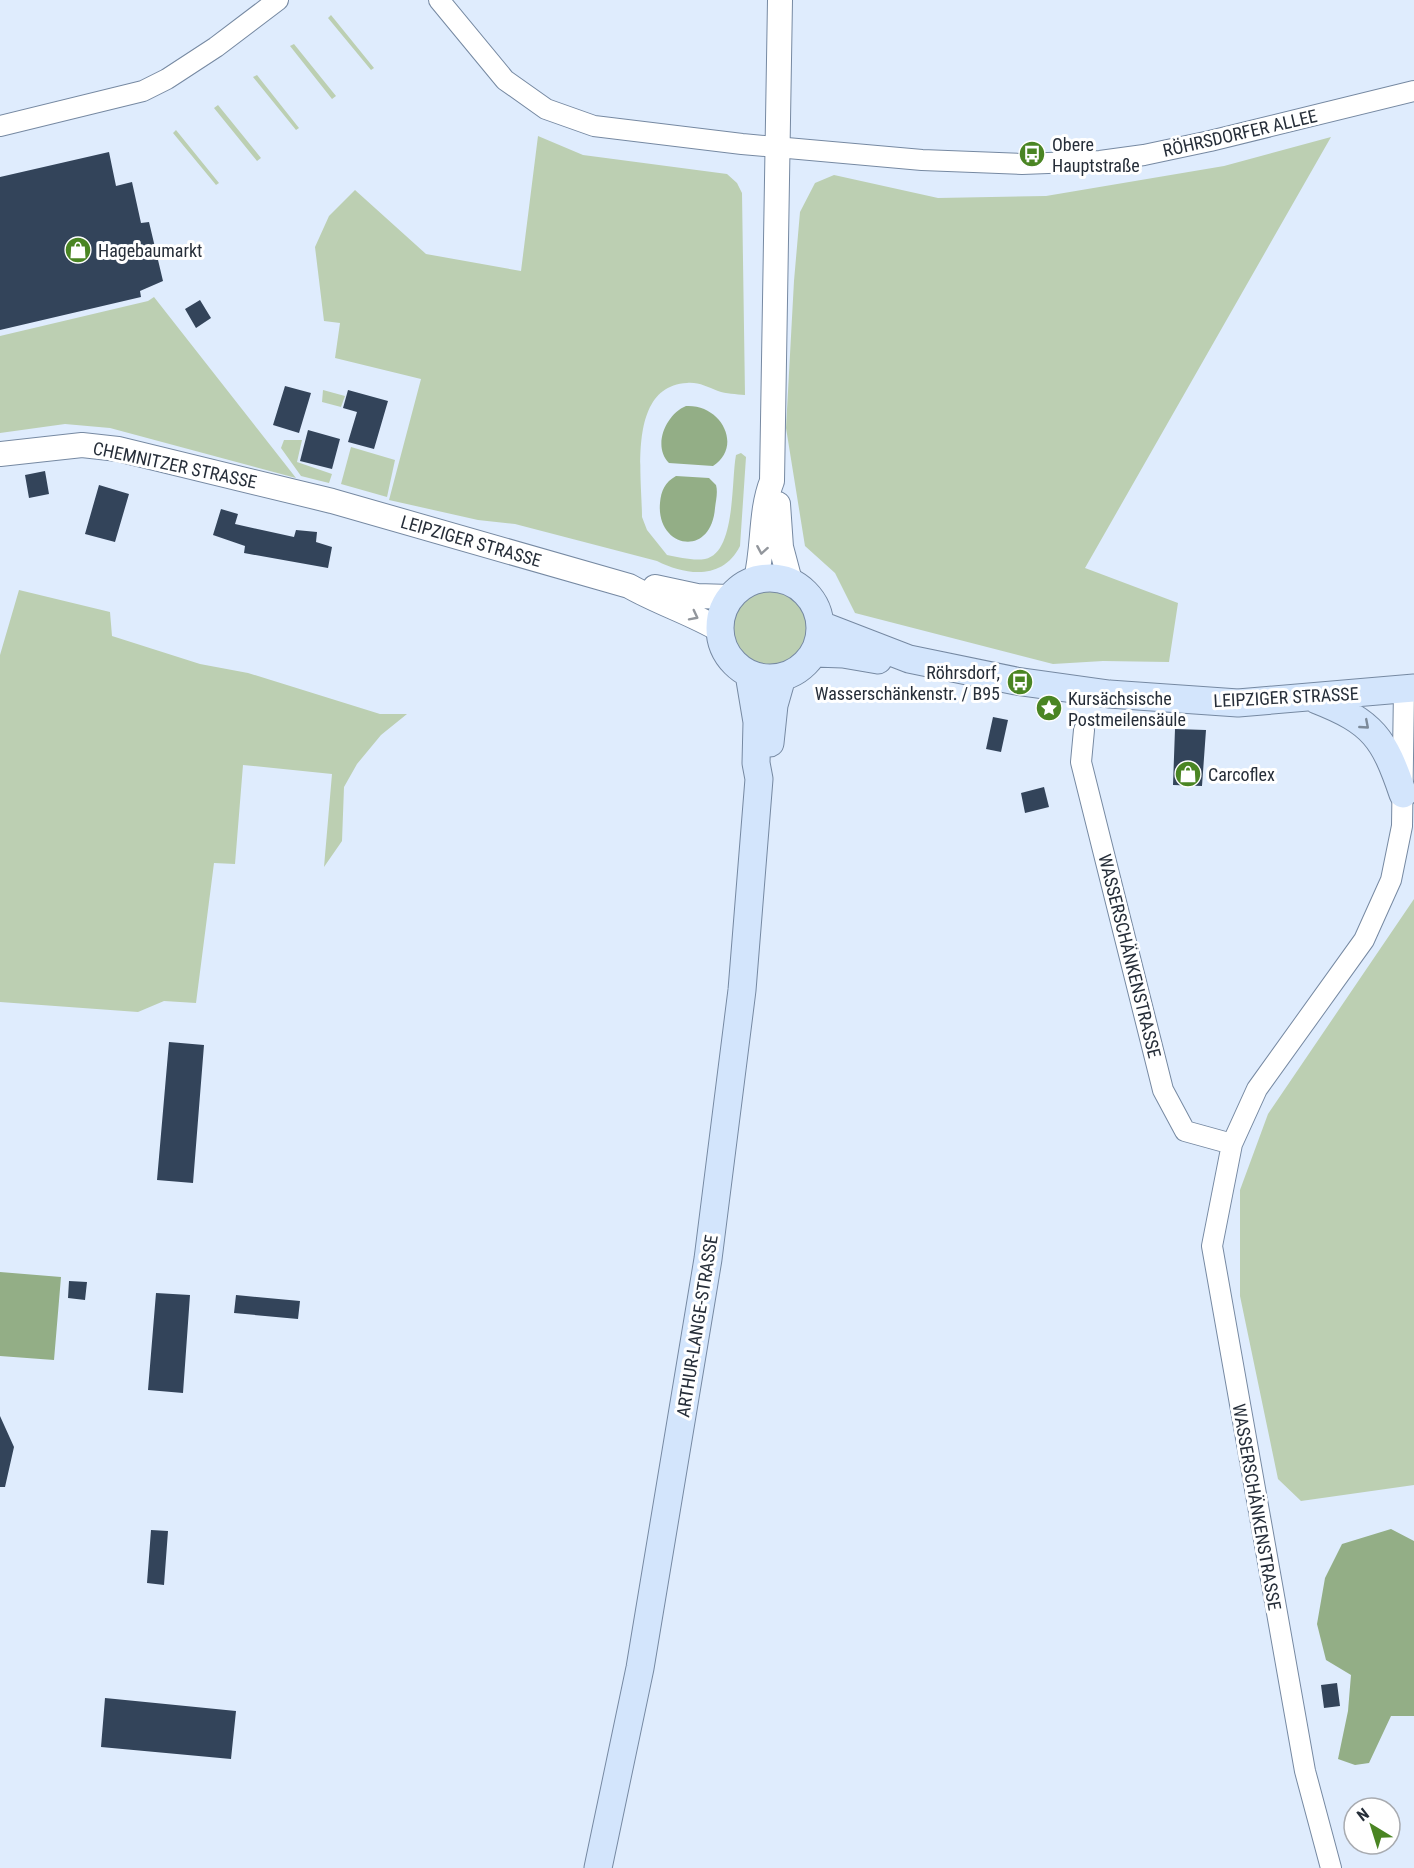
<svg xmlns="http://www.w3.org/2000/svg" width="1414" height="1868" viewBox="0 0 1414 1868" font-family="'Roboto Condensed',sans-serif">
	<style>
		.green { fill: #bccfb2 }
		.water { fill: #93ae86 }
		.building { fill: #33445a }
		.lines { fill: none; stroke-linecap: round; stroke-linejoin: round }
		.minor-casing { stroke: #7689a2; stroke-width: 22 }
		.tertiary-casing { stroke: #7689a2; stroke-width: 26 }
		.secondary-casing { stroke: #7689a2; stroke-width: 29 }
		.minor { stroke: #fff; stroke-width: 20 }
		.tertiary { stroke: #fff; stroke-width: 24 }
		.secondary { stroke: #d3e5fc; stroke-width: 27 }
		.oneway { stroke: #92969c }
		.oneway2 { stroke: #7c8a9a }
		.labels { text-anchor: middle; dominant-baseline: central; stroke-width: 6; stroke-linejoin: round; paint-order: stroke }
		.street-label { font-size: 18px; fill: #262e39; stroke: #fff }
		.poi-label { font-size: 18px; fill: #262e39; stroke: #fff; text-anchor: start }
	</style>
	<rect width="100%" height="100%" fill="#dfecfd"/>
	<path class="green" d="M331 15 374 68 371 70 328 18Z
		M294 44 336 96 332 99 290 46Z
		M257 75 299 128 296 130 253 77Z
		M218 105 261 158 257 161 214 108Z
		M176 130 219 183 216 185 173 133Z
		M538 136 583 155 727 174 737 183 742 193 745 395C736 394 726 394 718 391 707 387 699 382 687 383 627 386 642 477 642 517L647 530 667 555C679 557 693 561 705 559 736 553 731 481 736 455L741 453 746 457 740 546C723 580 687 576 657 561L515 524 478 520 389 500 421 379 335 358 340 323 324 321 315 247 329 216 355 190 426 254 521 271Z
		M1331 137 1085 568 1178 603 1169 662 1103 661 1053 664 855 613 835 573 805 546 786 428 794 281 800 212 815 183 834 175 938 198 1046 196 1224 166Z
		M154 297 296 478 110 428 65 424 0 433V336L148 301Z
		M323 390 345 396 341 407 322 402Z
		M284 440H302L297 462 332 474 329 483 301 476 281 448Z
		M351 447 395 460 387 497 341 484Z
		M732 627a38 38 0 1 1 76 0a38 38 0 1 1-76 0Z
		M19 590 110 612 112 636 200 664 248 673 380 714H407L381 735 357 764 344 787 342 841 324 867 332 774 243 765 235 864 214 863 196 1003 164 1001 138 1012 0 1002V655Z
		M1414 899V1485L1301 1501 1278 1479 1240 1296V1190L1268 1114Z"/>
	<path class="water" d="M686 406C722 404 743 447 713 466L669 463C652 446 666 414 686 406Z
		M676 476 709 478 716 485C718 492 716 500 715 508 711 559 656 548 660 503 661 491 665 482 676 476Z
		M0 1272 61 1277 54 1360 0 1356Z
		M1391 1529 1414 1541V1716H1391L1369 1763 1355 1765 1338 1759 1348 1711 1351 1675 1326 1660 1317 1624 1325 1578 1342 1544Z"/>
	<path class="building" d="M109 152 116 186 132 182 141 223 149 222 163 281 140 291 141 297 0 330V177Z
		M200 300 211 318 196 328 185 309Z
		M285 386 311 393 299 433 273 425Z
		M348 390 388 401 374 449 348 442 357 412 343 408Z
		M308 430 340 439 332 469 300 461Z
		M45 471 49 494 29 498 25 475Z
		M99 485 129 494 115 542 85 534Z
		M221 509 238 514 235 524 294 537 296 530 317 532 316 542 332 547 328 568 244 553 245 546 213 535Z
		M993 717 1008 720 1001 752 986 749Z
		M1175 729 1206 730 1202 786 1173 785Z
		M1044 787 1049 807 1025 813 1021 793Z
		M169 1042 204 1045 193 1183 157 1180Z
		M69 1281 87 1282 85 1300 68 1298Z
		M156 1293 190 1295 183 1393 148 1390Z
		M236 1295 300 1301 298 1319 234 1313Z
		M0 1416 14 1447 5 1487H0Z
		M151 1530 168 1531 164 1585 147 1583Z
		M1337 1683 1340 1706 1324 1708 1321 1685Z
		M105 1698 236 1711 231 1759 101 1747Z"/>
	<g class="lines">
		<defs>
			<path id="minor" d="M439 0 505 80 546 109 594 126 742 144 922 160 1022 164 1100 161 1144 155 1210 141 1414 91
				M0 126 143 91 167 79 216 47 278 0
				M1084 730 1081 762 1163 1090 1185 1131 1232 1144
				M1331 1868 1305 1771 1212 1246 1232 1144 1257 1089 1364 940 1391 880 1402 826 1404 689"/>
			<path id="tertiary" d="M0 454 82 445 118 449 332 501 629 586C659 603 691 613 720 630
				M778 504 781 547 790 581
				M756 579C764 547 760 511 772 481L780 0
				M655 587 697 596 730 597"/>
			<path id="secondary" d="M720 628a50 50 0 1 1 100 0a50 50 0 1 1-100 0Z
				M821 625 909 659 1016 681 1109 694 1238 703 1414 688
				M814 653 843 654 878 660
				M1317 700C1373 722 1384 738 1403 794
				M770 743 774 705 782 677
				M598 1868 640 1668 708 1259 742 990 759 779 756 763 757 722 749 674"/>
		</defs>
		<use href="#minor" class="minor-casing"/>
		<use href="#tertiary" class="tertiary-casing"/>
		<use href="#secondary" class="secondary-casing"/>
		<use href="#minor" class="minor"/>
		<use href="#tertiary" class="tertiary"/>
		<use href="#secondary" class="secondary"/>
	</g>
	<defs><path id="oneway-chevron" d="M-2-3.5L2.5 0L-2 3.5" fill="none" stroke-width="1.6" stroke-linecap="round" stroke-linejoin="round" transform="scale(1.5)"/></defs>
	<g class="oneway">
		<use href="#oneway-chevron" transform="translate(762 550) rotate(100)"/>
		<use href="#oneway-chevron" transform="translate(694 616) rotate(27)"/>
	</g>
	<use class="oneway2" href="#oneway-chevron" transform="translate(1365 725) rotate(41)"/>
	<defs>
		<symbol id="bus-disc" viewBox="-11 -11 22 22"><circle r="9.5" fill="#4a8523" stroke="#fff"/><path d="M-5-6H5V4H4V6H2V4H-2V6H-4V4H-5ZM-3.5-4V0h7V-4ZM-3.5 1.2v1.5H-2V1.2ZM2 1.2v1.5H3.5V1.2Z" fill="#fff"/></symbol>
		<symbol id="shop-disc" viewBox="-11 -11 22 22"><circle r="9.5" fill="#4a8523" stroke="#fff"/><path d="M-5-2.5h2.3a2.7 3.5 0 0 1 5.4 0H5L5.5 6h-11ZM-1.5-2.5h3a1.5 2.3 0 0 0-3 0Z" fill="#fff"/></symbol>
		<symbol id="sight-disc" viewBox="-11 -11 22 22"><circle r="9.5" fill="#4a8523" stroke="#fff"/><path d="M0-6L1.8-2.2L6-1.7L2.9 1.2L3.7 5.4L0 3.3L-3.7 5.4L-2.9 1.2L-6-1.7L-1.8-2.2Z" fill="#fff"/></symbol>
	</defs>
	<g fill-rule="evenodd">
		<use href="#bus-disc" x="1017" y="139" width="30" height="30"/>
		<use href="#shop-disc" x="63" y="235" width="30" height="30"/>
		<use href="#bus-disc" x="1005" y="667" width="30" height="30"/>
		<use href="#sight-disc" x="1034" y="693" width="30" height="30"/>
		<use href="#shop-disc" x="1173" y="759" width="30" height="30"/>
	</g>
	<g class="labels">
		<g class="street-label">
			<text transform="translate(1240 133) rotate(-13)">RÖHRSDORFER ALLEE</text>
			<text transform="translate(175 465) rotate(12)">CHEMNITZER STRASSE</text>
			<text transform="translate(471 541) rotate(16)">LEIPZIGER STRASSE</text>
			<text transform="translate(1286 697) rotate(-3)">LEIPZIGER STRASSE</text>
			<text transform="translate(1130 956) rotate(76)">WASSERSCHÄNKENSTRASSE</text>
			<text transform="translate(697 1326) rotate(-81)">ARTHUR-LANGE-STRASSE</text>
			<text transform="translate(1257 1507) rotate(80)">WASSERSCHÄNKENSTRASSE</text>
		</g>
		<g class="poi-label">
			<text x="1052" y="144">Obere<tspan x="1052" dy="21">Hauptstraße</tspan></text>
			<text x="98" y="250">Hagebaumarkt</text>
			<text x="1000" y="672" text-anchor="end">Röhrsdorf,<tspan x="1000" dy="21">Wasserschänkenstr. / B95</tspan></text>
			<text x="1068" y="698">Kursächsische<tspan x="1068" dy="21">Postmeilensäule</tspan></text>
			<text x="1208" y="774">Carcoflex</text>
		</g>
	</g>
	<g transform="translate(1372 1826) rotate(322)"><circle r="28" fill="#ffffff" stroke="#a8abb0" stroke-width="1.5"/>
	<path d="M0-4.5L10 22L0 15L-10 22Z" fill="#4a8523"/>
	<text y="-9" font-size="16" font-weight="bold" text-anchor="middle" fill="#262e39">N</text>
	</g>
</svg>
